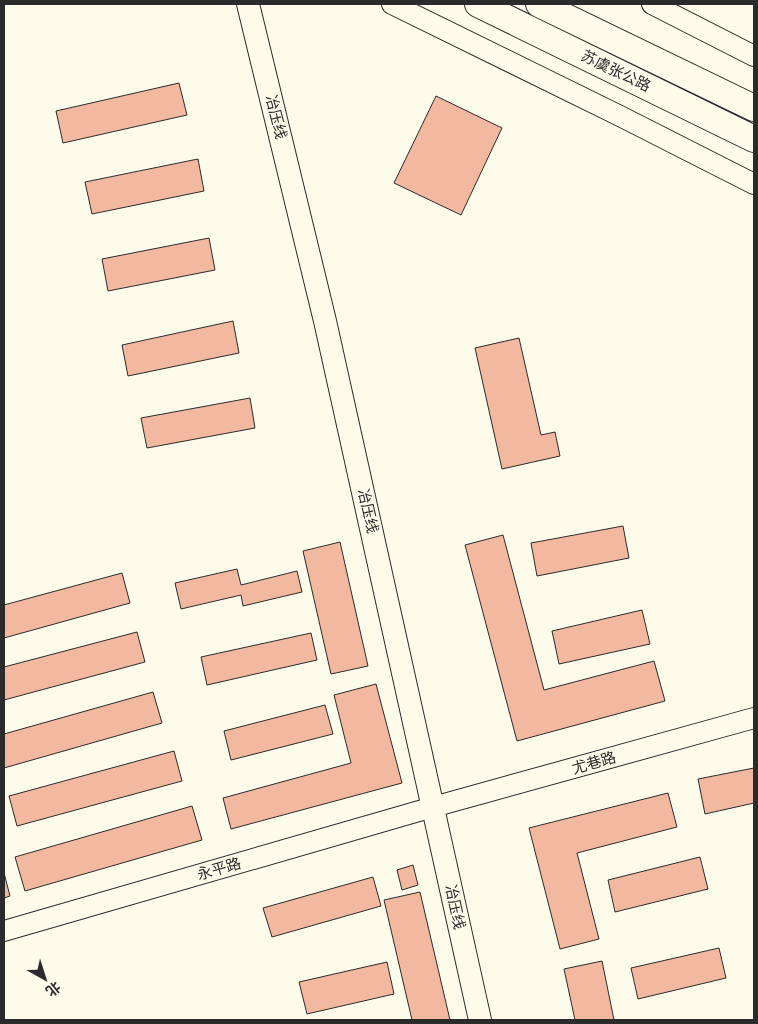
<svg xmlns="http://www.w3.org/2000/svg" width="758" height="1024" viewBox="0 0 758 1024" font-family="'Fira Sans Condensed','Noto Sans SC',sans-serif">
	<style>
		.building { fill: #f2b8a0; stroke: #2b2b2b }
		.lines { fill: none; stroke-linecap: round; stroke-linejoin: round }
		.tertiary-casing { stroke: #2b2b2b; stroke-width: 22 }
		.secondary-casing { stroke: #2b2b2b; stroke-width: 24 }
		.trunk-casing { stroke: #2b2b2b; stroke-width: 28 }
		.tertiary { stroke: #fdfbea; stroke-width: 20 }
		.secondary { stroke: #fdfbea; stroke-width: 22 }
		.trunk { stroke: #fdfbea; stroke-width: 26 }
		.labels { text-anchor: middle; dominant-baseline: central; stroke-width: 4; stroke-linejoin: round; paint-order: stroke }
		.street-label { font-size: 15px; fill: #2b2b2b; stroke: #fdfbea }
	</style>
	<rect width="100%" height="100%" fill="#fdfbea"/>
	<path class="building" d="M179 83 187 115 63 143 56 111Z
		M436 96 502 128 461 215 394 183Z
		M198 159 204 191 92 214 85 182Z
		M209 238 215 270 108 291 102 259Z
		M233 321 239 353 128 376 122 345Z
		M519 338 541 435 555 432 560 456 502 469 475 348Z
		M250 398 255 428 147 448 141 418Z
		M623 526 629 558 537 576 531 543Z
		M503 535 544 690 654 661 665 701 517 741 465 545Z
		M340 542 368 666 331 674 303 551Z
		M237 569 241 585 297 571 302 592 243 606 241 595 181 609 175 583Z
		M122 573 130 603 4 638V605Z
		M642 610 650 644 559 664 552 631Z
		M137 632 145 662 4 700V667Z
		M311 633 317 660 207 685 201 657Z
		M376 684 402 783 231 829 223 798 351 763 334 695Z
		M153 692 162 723 4 768V734Z
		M325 705 333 734 231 760 224 731Z
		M174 751 182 781 17 826 9 796Z
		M754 768V803L705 814 698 779Z
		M668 793 677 827 577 853 599 939 560 949 529 828Z
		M192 806 202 840 25 891 15 857Z
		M700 857 708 889 615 912 608 880Z
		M413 865 418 885 402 890 397 870Z
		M4 873 10 896 4 898Z
		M373 877 381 906 272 937 263 908Z
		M420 892 450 1020H412L384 900Z
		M719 948 726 978 638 999 631 968Z
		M602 961 614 1020H575L564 969Z
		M387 962 394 994 307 1014 299 982Z"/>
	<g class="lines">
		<defs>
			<path id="tertiary" d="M392 4 620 116 754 184
				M652 4 754 56
				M4 931 433 807 754 718"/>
			<path id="secondary" d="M248 4 325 321 480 1020"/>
			<path id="trunk" d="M478 4 754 139
				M539 4 754 108"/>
		</defs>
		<use href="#tertiary" class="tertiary-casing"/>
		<use href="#secondary" class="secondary-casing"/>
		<use href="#trunk" class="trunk-casing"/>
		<use href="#tertiary" class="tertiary"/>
		<use href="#secondary" class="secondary"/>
		<use href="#trunk" class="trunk"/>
	</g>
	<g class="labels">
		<g class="street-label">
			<text transform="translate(616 71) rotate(26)">苏虞张公路</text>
			<text transform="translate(276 117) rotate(76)">冶压线</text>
			<text transform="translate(368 511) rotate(77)">冶压线</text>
			<text transform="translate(594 763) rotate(-16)">尤巷路</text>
			<text transform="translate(219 869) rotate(-16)">永平路</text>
			<text transform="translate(455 907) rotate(78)">冶压线</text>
		</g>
	</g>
	<rect width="758" height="1024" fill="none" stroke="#2b2b2b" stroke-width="10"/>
	<g transform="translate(45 979) rotate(141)" stroke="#fdfbea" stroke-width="4" paint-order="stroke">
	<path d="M0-4L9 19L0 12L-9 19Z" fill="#2b2b2b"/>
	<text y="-8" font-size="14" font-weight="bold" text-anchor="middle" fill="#2b2b2b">北</text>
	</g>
</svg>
